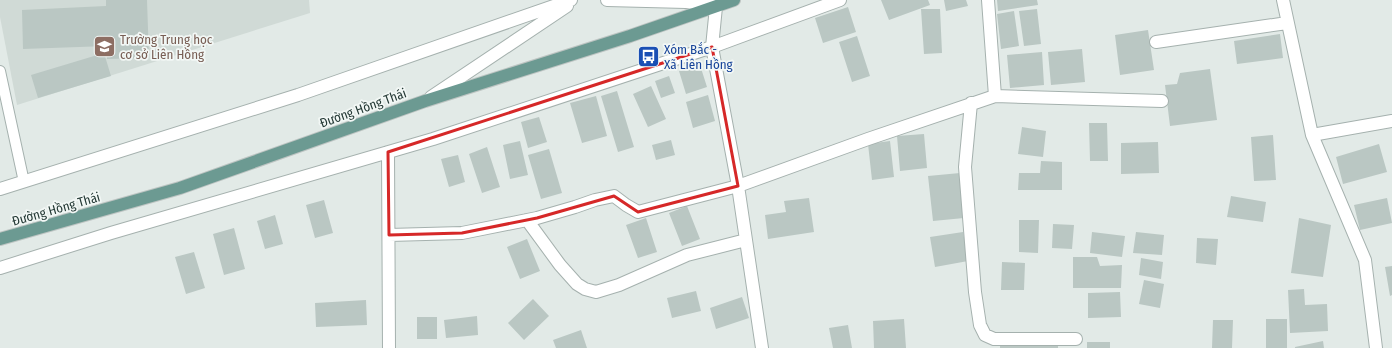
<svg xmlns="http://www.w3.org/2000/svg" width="1392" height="348" viewBox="0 0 1392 348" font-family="'Fira Sans Condensed',sans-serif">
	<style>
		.built { fill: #d0dad6 }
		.building { fill: #bac7c3 }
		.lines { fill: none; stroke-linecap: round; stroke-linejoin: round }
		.lane-casing { stroke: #a5b1ae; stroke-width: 12 }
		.street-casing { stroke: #a5b1ae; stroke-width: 14 }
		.primary-casing { stroke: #bdc4c2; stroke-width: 14 }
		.lane { stroke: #fff; stroke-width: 10 }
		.street { stroke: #fff; stroke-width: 12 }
		.primary { stroke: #6c9a92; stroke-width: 12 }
		.marked { fill: none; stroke: #d62828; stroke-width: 3; stroke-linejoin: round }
		.labels { text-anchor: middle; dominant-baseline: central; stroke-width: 3.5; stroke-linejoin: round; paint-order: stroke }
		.education-label { font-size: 13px; fill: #785e54; stroke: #f2f7f5; text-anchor: start }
		.transit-label { font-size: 13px; fill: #164399; stroke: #f2f7f5; text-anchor: start }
		.street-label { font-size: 13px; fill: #243935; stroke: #f2f7f5 }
	</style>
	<rect width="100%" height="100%" fill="#e2eae7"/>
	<path class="built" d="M0 0H309L310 13 17 105 0 17Z"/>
	<path class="building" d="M106 0H147L149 58 107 59V46L23 49 22 10 106 6Z
		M881 0H928L930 5 889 20Z
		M944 0H966L968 6 946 11Z
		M997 0H1037L1038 5 998 11Z
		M848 7 856 32 823 43 815 18Z
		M921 9H940L942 53 924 54Z
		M1037 9 1041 44 1024 46 1019 11Z
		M1014 11 1019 46 1001 49 997 14Z
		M1148 30 1154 70 1120 75 1115 35Z
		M1280 34 1283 58 1237 64 1234 41Z
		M857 36 870 76 852 82 839 42Z
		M1082 49 1085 82 1051 85 1048 52Z
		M1042 52 1044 85 1010 88 1007 55Z
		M104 53 111 76 38 98 31 75Z
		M700 65 707 87 686 94 679 71Z
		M1210 69 1217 120 1170 126 1165 85 1177 84 1180 73Z
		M669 76 675 93 661 98 655 81Z
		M651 86 666 119 648 127 633 94Z
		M617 91 634 147 618 152 601 96Z
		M708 95 715 121 693 128 686 102Z
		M596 96 607 136 582 143 570 103Z
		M539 117 547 142 528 148 521 122Z
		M1089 123H1107L1108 161H1090Z
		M1022 127 1046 131 1043 157 1018 154Z
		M924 134 927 168 900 171 897 136Z
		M1273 135 1276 180 1254 181 1251 137Z
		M671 140 675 155 656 160 652 145Z
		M520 141 528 175 510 179 503 145Z
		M890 141 894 177 872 180 868 144Z
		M1158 142 1159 173 1121 174V143Z
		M1379 144 1387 172 1343 184 1336 157Z
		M487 147 500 187 482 193 469 154Z
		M549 149 562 193 541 199 528 155Z
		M458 155 465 182 449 187 441 159Z
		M1041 161 1062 162V190H1018L1019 173H1040Z
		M960 173 964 218 933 221 928 176Z
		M1231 196 1266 202 1263 222 1227 217Z
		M809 198 814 232 768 239 765 215 786 212 784 201Z
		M1387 198 1392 223 1360 230 1354 205Z
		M324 200 333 233 315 238 306 205Z
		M687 206 700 239 682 246 669 213Z
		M275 215 283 244 265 249 257 221Z
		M646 218 657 252 638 258 626 225Z
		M1299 218 1331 225 1323 277 1291 273Z
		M1019 220H1039L1038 253 1019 252Z
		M1053 224 1074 225 1072 249 1052 248Z
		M234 228 245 269 224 275 213 234Z
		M963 232 968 261 935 267 930 237Z
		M1092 232 1125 236 1122 257 1090 253Z
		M1136 232 1164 235 1162 255 1133 253Z
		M1197 238 1218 239 1216 265 1196 263Z
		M527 239 540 271 520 279 507 247Z
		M194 252 205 288 186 294 175 257Z
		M1073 257H1097L1100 266 1122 265 1121 288H1073Z
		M1141 258 1163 262 1161 279 1139 275Z
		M1002 262 1025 263 1024 290H1001Z
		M1392 266V295L1390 296 1385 267Z
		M1144 280 1164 284 1160 308 1139 304Z
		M1304 289 1305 305 1327 304 1328 331 1290 333 1288 290Z
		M696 291 701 311 672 318 667 298Z
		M1120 292 1121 317 1088 318V293Z
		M742 297 749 318 716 329 710 308Z
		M533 299 549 316 524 340 508 323Z
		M366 300 367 325 316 327 315 303Z
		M477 316 478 335 446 338 444 320Z
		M417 317H437V339H417Z
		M904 319 906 348H874L873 321Z
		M1266 319H1287V348H1266Z
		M1213 320H1233L1232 348H1212Z
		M848 325 852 348H833L829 328Z
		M581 330 587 348H556L553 340Z
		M1323 341 1324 348H1295V347Z
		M1087 342H1110V348H1087Z
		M1000 346H1058V348H1000Z"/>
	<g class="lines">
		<defs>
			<path id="lane" d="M0 71 24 182"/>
			<path id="street" d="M607 0 686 2 707 4 716 7 712 47 738 186 762 348
				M988 0 995 96
				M1283 0 1312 135 1365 260 1376 348
				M1156 42 1287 23
				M431 97 567 6
				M971 103 965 167 975 292 980 325 985 335 994 339H1076
				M1312 135 1392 121
				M388 152 389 348
				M0 189 298 95 571 0
				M527 220 560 265 577 284 585 289 596 292 619 285 687 255 746 240
				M389 235 462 233 537 218 575 207 595 200 614 196 626 205 638 212 738 186 868 139 995 96 1162 101
				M0 268 111 233 433 139 712 47 840 0"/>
			<path id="primary" d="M0 239 180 188 425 101 630 36 734 0"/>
		</defs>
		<use href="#lane" class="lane-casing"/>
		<use href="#street" class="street-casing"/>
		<use href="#primary" class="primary-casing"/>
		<use href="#lane" class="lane"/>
		<use href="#street" class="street"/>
		<use href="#primary" class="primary"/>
	</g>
	<path class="marked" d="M712 47 738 186 638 212 614 196 537 218 462 233 389 235 388 152Z"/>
	<defs>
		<symbol id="school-square" viewBox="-11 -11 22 22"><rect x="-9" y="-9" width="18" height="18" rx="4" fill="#8d6e63" stroke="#f2f7f5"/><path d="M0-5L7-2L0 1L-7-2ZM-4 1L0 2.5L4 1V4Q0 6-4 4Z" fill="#fff"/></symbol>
		<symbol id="bus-square" viewBox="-11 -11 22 22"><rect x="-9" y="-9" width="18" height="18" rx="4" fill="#1a4fb4" stroke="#f2f7f5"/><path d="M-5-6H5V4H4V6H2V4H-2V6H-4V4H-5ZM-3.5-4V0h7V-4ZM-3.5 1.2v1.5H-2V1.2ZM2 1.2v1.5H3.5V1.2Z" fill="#fff"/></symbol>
	</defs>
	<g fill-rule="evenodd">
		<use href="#school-square" x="92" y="34" width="25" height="25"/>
		<use href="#bus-square" x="636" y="44" width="25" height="25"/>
	</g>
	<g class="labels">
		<g class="education-label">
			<text x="120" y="39">Trường Trung học<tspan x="120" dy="15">cơ sở Liên Hồng</tspan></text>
		</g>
		<g class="transit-label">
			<text x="664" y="49">Xóm Bắc -<tspan x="664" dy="15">Xã Liên Hồng</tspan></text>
		</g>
		<g class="street-label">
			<text transform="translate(363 108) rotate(-20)">Đường Hồng Thái</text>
			<text transform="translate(56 209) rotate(-16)">Đường Hồng Thái</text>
		</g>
	</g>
</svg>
